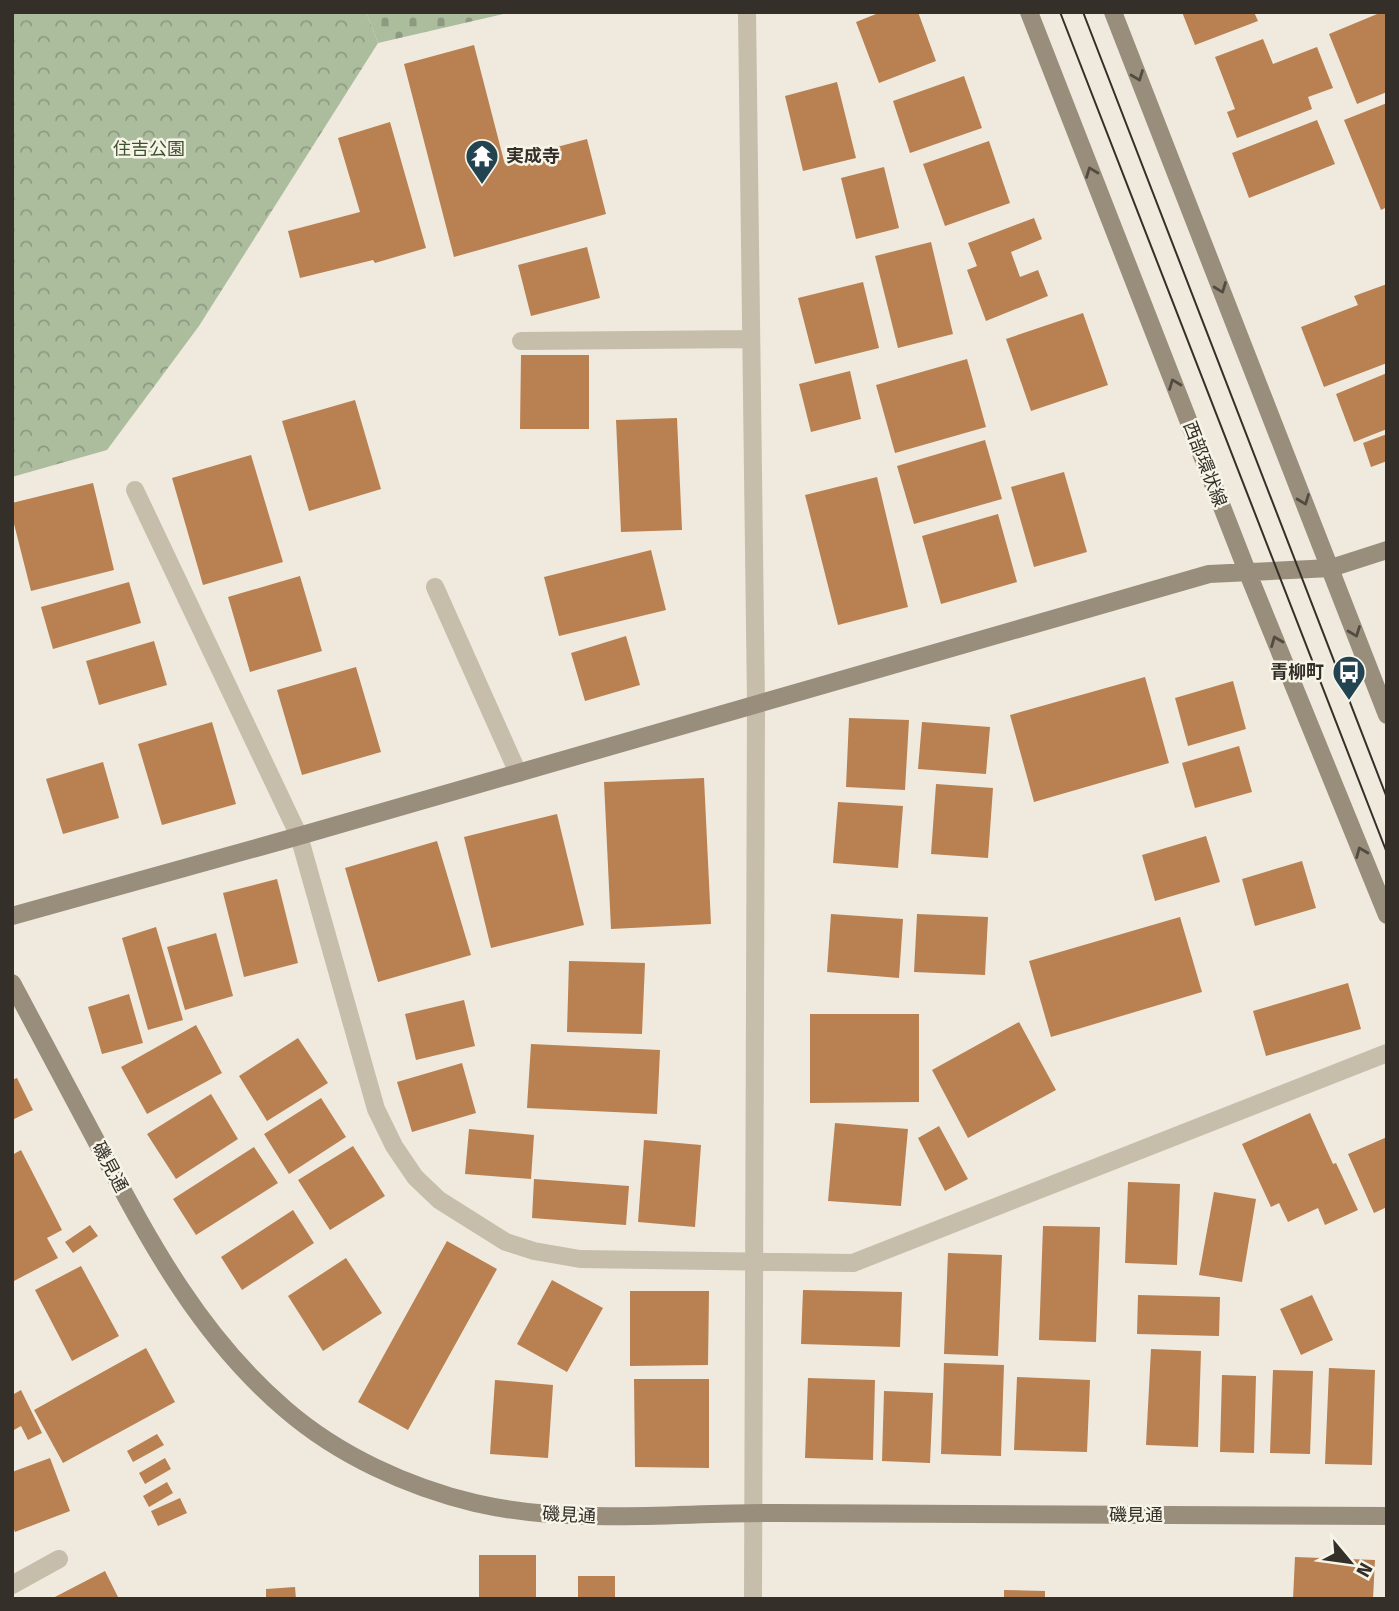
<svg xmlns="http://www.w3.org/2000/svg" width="1399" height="1611" viewBox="0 0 1399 1611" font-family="'Fira Sans','Noto Sans JP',sans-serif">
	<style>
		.cemetery { fill: url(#cemetery-stones) }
		.park { fill: url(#park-crowns) }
		.building { fill: #b98051 }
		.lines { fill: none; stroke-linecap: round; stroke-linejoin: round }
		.lane { stroke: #c6bdaa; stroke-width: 18 }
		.street { stroke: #c6bdaa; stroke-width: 18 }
		.secondary { stroke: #998d7b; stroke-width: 18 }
		.tram { stroke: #342f29; stroke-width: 2 }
		.oneway { stroke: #524b42 }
		.labels { text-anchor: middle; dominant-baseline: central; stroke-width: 5; stroke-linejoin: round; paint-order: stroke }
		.park-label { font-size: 18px; fill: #3d502f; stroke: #f7f4e8 }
		.poi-label { font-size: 18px; font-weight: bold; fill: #342f29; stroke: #f7f4e8; text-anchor: start }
		.street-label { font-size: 18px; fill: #342f29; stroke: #f7f4e8 }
	</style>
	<defs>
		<pattern id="cemetery-stones" width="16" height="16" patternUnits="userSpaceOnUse" patternTransform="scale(1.75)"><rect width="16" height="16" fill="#acbd9e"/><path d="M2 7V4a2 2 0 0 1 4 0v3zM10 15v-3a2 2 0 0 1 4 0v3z" fill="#8d9a81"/></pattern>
		<pattern id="park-crowns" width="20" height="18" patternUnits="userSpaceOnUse" patternTransform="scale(1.75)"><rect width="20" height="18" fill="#acbd9e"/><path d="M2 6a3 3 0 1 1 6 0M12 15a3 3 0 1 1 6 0" fill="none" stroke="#8d9a81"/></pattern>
	</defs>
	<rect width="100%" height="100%" fill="#efeadd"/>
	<path class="cemetery" d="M366 12H512L378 43Z"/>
	<path class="park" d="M12 12H366L378 43 199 326 107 450 12 477Z"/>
	<path class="building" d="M881 12H918L936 61 879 83 856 22Z
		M1182 12H1254L1258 21 1195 45Z
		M1382 12H1387V92L1357 104 1329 34Z
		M1263 39 1273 64 1317 47 1333 88 1308 97 1312 109 1237 138 1227 112 1235 109 1215 57Z
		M474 45 504 161 587 139 606 214 454 257 404 64Z
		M964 76 982 128 910 153 893 101Z
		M837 82 856 158 803 171 785 96Z
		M1387 103V207L1381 210 1344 120Z
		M1317 120 1335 164 1249 198 1232 153Z
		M390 122 426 248 375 263 373 260 300 278 288 231 360 212 338 138Z
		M989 141 1010 203 945 226 923 164Z
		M884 167 899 228 856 239 841 178Z
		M1034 218 1042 239 1011 252 1020 277 1038 270 1048 296 986 321 967 270 977 266 968 243Z
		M931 242 953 334 898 348 875 256Z
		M587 247 600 298 531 316 518 265Z
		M863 282 879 348 815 364 798 298Z
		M1387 284V363L1324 387 1301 327 1358 305 1354 296Z
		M1083 313 1108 385 1031 411 1006 339Z
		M521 355H589V429H520Z
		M967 359 986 427 895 453 876 385Z
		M850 371 861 419 811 432 799 384Z
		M1387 373V429L1354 442 1336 394Z
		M355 400 381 489 309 511 282 421Z
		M677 418 682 530 621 532 616 420Z
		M1387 434V461L1371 467 1363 443Z
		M985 440 1002 499 914 524 897 466Z
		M251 455 283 562 203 585 172 478Z
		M1064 472 1087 552 1034 567 1011 487Z
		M877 477 908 607 838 625 805 495Z
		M93 483 114 570 31 591 12 516V503Z
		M998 514 1017 582 941 604 922 536Z
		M651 550 666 610 559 636 544 577Z
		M300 576 322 651 250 672 228 597Z
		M129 582 141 623 53 649 41 607Z
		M626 636 640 685 585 701 571 653Z
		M154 641 167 685 99 705 86 661Z
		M356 667 381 752 302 775 277 690Z
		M1145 677 1169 763 1034 802 1010 715Z
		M1233 681 1246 729 1188 746 1175 698Z
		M849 718 909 720 905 790 846 787Z
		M212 722 236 804 162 825 138 744Z
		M922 722 990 727 986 774 918 769Z
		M1239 746 1252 792 1195 808 1182 763Z
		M103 762 119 818 63 834 46 779Z
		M704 778 711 924 611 929 604 782Z
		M936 784 993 788 988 858 931 854Z
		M838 802 903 806 898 868 833 863Z
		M557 814 584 925 491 948 464 837Z
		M1206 836 1220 882 1155 901 1142 855Z
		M437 841 471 955 378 982 345 868Z
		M1302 861 1316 908 1255 926 1242 879Z
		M277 879 298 963 244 977 223 893Z
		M831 914 903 919 899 978 827 972Z
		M917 914 988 917 985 975 914 972Z
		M1180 917 1202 992 1051 1037 1029 961Z
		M156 927 183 1020 148 1030 122 938Z
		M216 933 233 996 185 1010 167 947Z
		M569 961 645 963 642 1034 567 1032Z
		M1348 983 1361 1029 1266 1056 1253 1011Z
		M129 994 143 1043 102 1054 88 1007Z
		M464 1000 475 1046 416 1060 405 1014Z
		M810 1014H919V1102L810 1103Z
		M1019 1022 1056 1090 968 1138 932 1070Z
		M196 1025 222 1073 147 1114 121 1067Z
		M298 1038 328 1083 267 1121 239 1076Z
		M531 1044 660 1050 657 1114 527 1108Z
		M462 1063 476 1113 412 1132 397 1082Z
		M17 1078 33 1110 12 1120V1080Z
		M211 1094 238 1139 176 1179 147 1134Z
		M321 1098 346 1137 289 1174 264 1134Z
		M1310 1113 1333 1164 1336 1163 1358 1210 1325 1225 1318 1208 1288 1222 1279 1203 1271 1207 1242 1144Z
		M835 1123 908 1129 901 1206 828 1201Z
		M939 1126 968 1179 945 1191 918 1138Z
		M469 1129 534 1135 531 1179 465 1174Z
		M1387 1137V1207L1374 1213 1348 1154Z
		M644 1140 701 1145 695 1227 638 1222Z
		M353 1146 385 1196 330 1230 298 1180Z
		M254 1147 278 1183 196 1235 173 1199Z
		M21 1150 62 1230 47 1238 58 1258 12 1282V1155Z
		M534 1179 629 1186 626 1225 532 1218Z
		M1128 1182 1180 1184 1177 1265 1125 1263Z
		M1214 1192 1256 1199 1242 1282 1199 1275Z
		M293 1210 314 1243 242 1290 221 1257Z
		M90 1225 98 1236 73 1253 65 1242Z
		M1043 1226 1100 1227 1096 1342 1039 1340Z
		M447 1241 497 1269 408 1430 358 1402Z
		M948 1253 1002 1255 998 1356 944 1354Z
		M346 1258 382 1313 323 1351 288 1296Z
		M81 1266 119 1336 72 1361 35 1290Z
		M552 1280 603 1308 567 1372 517 1344Z
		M803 1290 902 1292 900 1347 801 1344Z
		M630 1291H709L708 1365 630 1366Z
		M1138 1295 1220 1297 1219 1336 1137 1334Z
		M1312 1295 1333 1340 1301 1355 1280 1309Z
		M146 1348 175 1402 63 1463 34 1410Z
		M1151 1349 1201 1351 1198 1447 1146 1445Z
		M944 1363 1004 1365 1001 1456 941 1454Z
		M1329 1368 1375 1370 1372 1465 1325 1464Z
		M1273 1370 1313 1371 1310 1454 1270 1453Z
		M1222 1375 1256 1376 1254 1453 1220 1452Z
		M1017 1377 1090 1380 1087 1452 1014 1450Z
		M808 1378 875 1380 873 1460 805 1458Z
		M634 1379H709V1468L635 1467Z
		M495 1380 553 1385 548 1458 490 1454Z
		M21 1390 42 1433 28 1440 21 1426 12 1431V1395Z
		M884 1391 933 1393 930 1463 882 1461Z
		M157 1434 164 1445 133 1462 127 1451Z
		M50 1458 70 1511 15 1532 12 1525V1472Z
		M165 1458 171 1469 145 1484 139 1473Z
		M167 1482 173 1493 149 1507 143 1496Z
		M180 1498 187 1513 158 1526 151 1511Z
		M479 1555H536V1599H479Z
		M1295 1557 1375 1560 1373 1599H1293Z
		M105 1571 119 1599H51Z
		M578 1576H615V1599H578Z
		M295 1587 296 1599H266V1589Z
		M1004 1590 1045 1591V1599H1004Z"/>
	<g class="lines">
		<path class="lane" d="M435 587 518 773"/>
		<path class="street" d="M747 12 756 703 753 1599
			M521 341 751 339
			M135 490 299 836 376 1109 394 1146 415 1177 439 1200 506 1242 534 1251 580 1259 853 1263 1387 1053
			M12 1585 59 1559"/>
		<path class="secondary" d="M1029 12 1247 571 1387 915
			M1113 12 1387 715
			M12 916 299 836 1209 574 1331 568 1387 550
			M12 983C42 1039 71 1094 101 1150 152 1246 201 1337 285 1409 338 1455 408 1487 475 1503 575 1526 677 1512 778 1513 981 1514 1184 1515 1387 1516"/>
		<path class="tram" d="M1060 12 1387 853
			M1083 12 1387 798"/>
	</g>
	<defs><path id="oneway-chevron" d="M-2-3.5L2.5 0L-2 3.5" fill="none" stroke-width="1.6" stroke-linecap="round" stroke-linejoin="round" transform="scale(1.75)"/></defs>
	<g class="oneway">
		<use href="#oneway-chevron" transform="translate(1138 76) rotate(69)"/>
		<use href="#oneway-chevron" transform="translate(1091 172) rotate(-111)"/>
		<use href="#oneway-chevron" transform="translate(1221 288) rotate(69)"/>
		<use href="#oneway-chevron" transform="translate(1174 384) rotate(-111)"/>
		<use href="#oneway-chevron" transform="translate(1304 500) rotate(69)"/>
		<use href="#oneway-chevron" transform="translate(1355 632) rotate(69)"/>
		<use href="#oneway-chevron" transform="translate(1276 641) rotate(-112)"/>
		<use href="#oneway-chevron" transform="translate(1361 852) rotate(-112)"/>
	</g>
	<defs>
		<symbol id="temple-pin" viewBox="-11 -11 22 30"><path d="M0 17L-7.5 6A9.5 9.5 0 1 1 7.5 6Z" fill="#224451" stroke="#f7f4e8"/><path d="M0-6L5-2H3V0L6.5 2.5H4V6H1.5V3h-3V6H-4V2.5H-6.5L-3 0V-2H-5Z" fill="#fff"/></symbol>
		<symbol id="bus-pin" viewBox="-11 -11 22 30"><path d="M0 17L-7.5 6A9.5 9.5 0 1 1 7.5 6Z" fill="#224451" stroke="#f7f4e8"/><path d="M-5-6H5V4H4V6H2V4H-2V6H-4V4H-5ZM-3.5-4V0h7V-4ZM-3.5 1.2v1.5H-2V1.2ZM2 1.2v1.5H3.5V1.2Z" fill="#fff"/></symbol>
	</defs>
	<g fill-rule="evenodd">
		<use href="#temple-pin" x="463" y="137" width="38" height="52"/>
		<use href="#bus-pin" x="1330" y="653" width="38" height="52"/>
	</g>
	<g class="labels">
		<g class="park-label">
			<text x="149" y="149">住吉公園</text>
		</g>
		<g class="poi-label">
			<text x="506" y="156">実成寺</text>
			<text x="1324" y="672" text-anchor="end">青柳町</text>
		</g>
		<g class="street-label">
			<text transform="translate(1205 464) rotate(69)">西部環状線</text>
			<text transform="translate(110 1167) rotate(62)">磯見通</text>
			<text transform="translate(569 1515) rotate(3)">磯見通</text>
			<text x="1136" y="1515">磯見通</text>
		</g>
	</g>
	<rect width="1399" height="1611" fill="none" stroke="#342f29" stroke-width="28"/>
	<g transform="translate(1350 1562) rotate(119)" stroke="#f7f4e8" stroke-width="5" paint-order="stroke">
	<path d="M0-5L12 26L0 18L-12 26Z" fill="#342f29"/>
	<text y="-10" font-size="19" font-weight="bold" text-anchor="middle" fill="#342f29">N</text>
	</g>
</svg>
